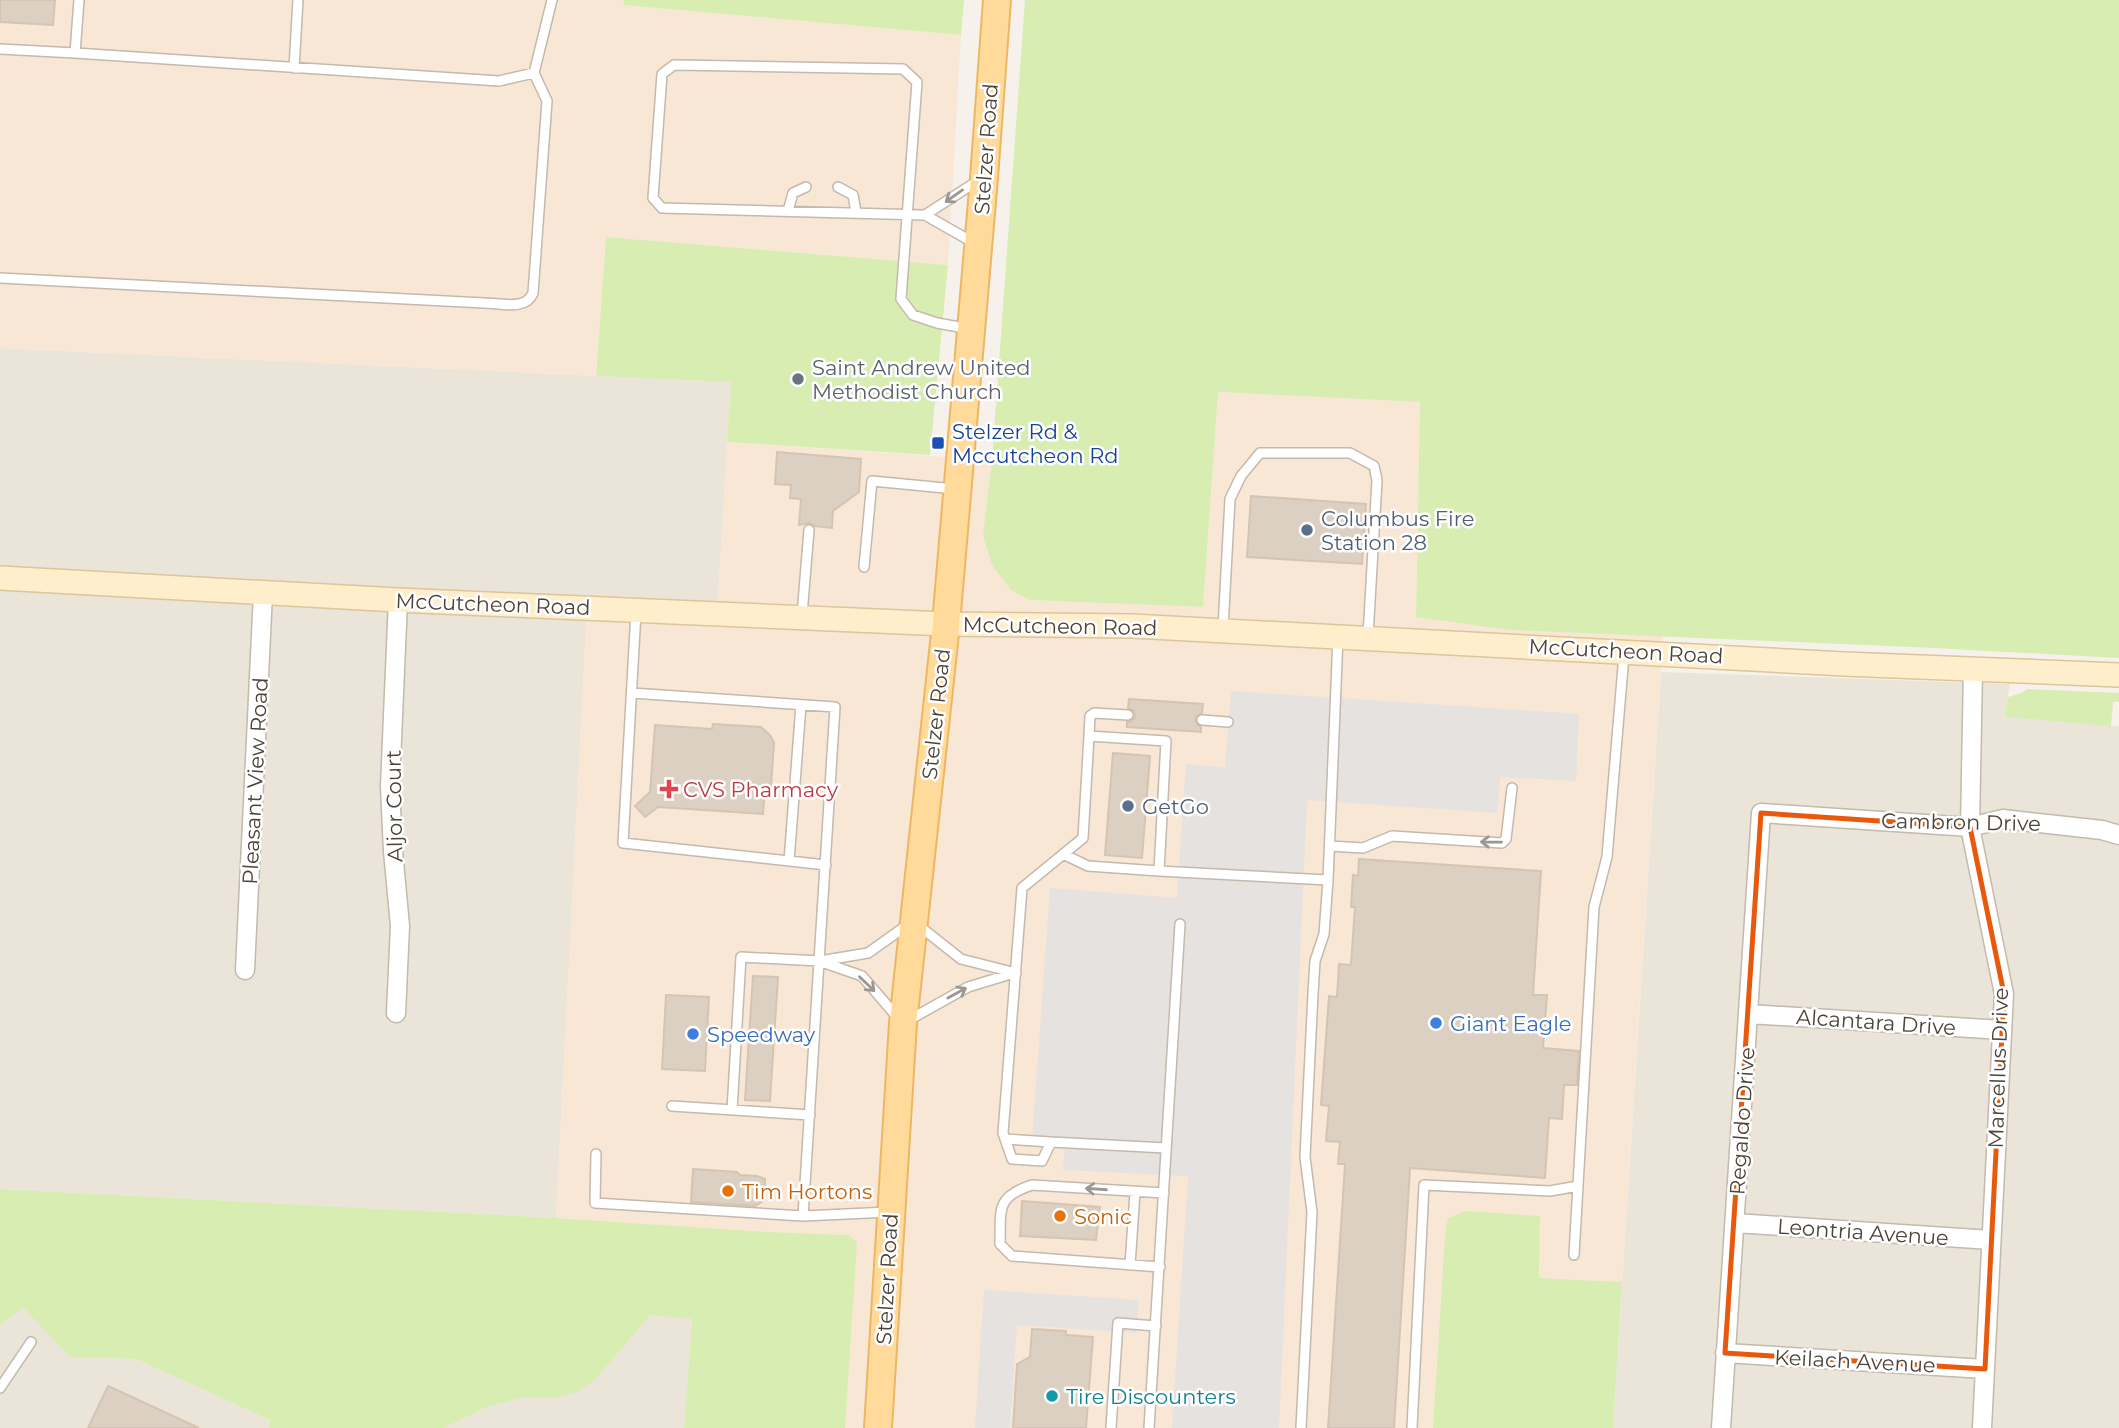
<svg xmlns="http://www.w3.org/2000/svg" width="2119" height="1428" viewBox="0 0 2119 1428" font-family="Montserrat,sans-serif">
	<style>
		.residential { fill: #ebe4d9 }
		.commercial { fill: #f9e7d6 }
		.green { fill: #d7edb2 }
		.parking { fill: #e5e2df }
		.building { fill: #dcd0c2; stroke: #d5c4b2; stroke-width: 2 }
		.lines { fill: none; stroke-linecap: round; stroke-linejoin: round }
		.service-casing { stroke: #c3b9ac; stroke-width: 12 }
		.minor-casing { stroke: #c3b9ac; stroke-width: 21 }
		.secondary-casing { stroke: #dcc59a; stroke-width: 26 }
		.primary-casing { stroke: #edb762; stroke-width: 30 }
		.service { stroke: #fff; stroke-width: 9 }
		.minor { stroke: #fff; stroke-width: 18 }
		.secondary { stroke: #fec; stroke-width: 23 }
		.primary { stroke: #ffda9b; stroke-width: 26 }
		.oneway { stroke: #9d9792 }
		.marked { fill: none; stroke: #e8590c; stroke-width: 5; stroke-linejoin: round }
		.worship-dot { fill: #6b7280; stroke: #fff; stroke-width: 2.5 }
		.transit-dot { fill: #1a4fb4; stroke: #fff; stroke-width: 2.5 }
		.service-dot { fill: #5c6f8a; stroke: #fff; stroke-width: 2.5 }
		.health-dot { fill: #e0444e; stroke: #fff; stroke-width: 2.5 }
		.shop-dot { fill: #3f7fe0; stroke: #fff; stroke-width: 2.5 }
		.food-dot { fill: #e8710a; stroke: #fff; stroke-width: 2.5 }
		.culture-dot { fill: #0f9aa8; stroke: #fff; stroke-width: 2.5 }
		.labels { text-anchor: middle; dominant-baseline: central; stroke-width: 5; stroke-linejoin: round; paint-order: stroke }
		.street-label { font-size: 21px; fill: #4c4238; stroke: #fff }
		.worship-label { font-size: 21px; fill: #5b616d; stroke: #fff; text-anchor: start }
		.transit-label { font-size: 21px; fill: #164399; stroke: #fff; text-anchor: start }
		.service-label { font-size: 21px; fill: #4e5e75; stroke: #fff; text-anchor: start }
		.health-label { font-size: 21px; fill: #be3a42; stroke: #fff; text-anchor: start }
		.shop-label { font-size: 21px; fill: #366cbe; stroke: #fff; text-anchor: start }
		.food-label { font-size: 21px; fill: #c56008; stroke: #fff; text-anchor: start }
		.culture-label { font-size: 21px; fill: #0d838f; stroke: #fff; text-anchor: start }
	</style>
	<rect width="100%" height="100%" fill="#f6f2eb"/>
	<path class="residential" d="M0 348 731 382 717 616 587 607 556 1218 0 1189Z
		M1661 672 2010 684 2004 717 2119 726V1428H1613Z
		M23 1306 71 1357 136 1359 270 1420V1428H0V1325Z
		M650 1315 692 1319 684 1428H444L487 1407 520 1398 558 1397 596 1379Z"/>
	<path class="commercial" d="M0 0H624L623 5 961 35 948 265 606 237 596 376 0 348Z
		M1218 392 1420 402 1416 616 1510 630 1663 636 1622 1282 1539 1278 1540 1216 1449 1217 1445 1235 1433 1428H845L856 1242 849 1235 769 1232 556 1218 587 606 717 616 727 442 992 460 983 535 1011 590 1030 600 1203 607Z"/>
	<path class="green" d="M624 0H964L961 35 623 5Z
		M1025 0H2119V658L1935 648 1510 630 1416 617 1420 402 1218 392 1203 607 1030 600 1011 590 992 565 983 535 992 460Z
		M606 237 948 265 930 455 727 442 731 382 596 376Z
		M2027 689 2119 693V702H2113L2111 726 2004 717 2008 697 2022 693Z
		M0 1189 556 1218 769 1232 849 1235 857 1242 845 1428H684L692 1319 650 1315 596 1379 579 1391 558 1397 520 1398 487 1407 444 1428H270V1420L136 1359 70 1357 23 1307 0 1325Z
		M1466 1211 1540 1216 1539 1278 1622 1282 1613 1428H1433L1445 1235 1448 1218Z"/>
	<path class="parking" d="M1231 691 1579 714 1576 781 1500 777 1497 813 1307 800 1279 1428H1172L1188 1176 1063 1170 1065 1142 1032 1140 1050 888 1177 898 1186 764 1225 767Z
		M984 1290 1139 1300 1136 1333 1017 1325 1010 1428H975Z"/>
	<path class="building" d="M0 0H55L53 25 0 22Z
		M777 452 861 459 859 492 833 511 832 528 815 526 809 523 799 525 801 499 790 498 791 485 775 484Z
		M1251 496 1366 504 1362 564 1247 557Z
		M1129 699 1203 704 1202 713 1197 716 1195 720 1198 725 1201 727V732L1127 727V722L1132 721 1135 716 1134 711 1128 708Z
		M713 724 761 727 770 735 774 743 771 788 765 787 763 814 658 807 645 817 635 806 650 792 655 725 712 729Z
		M1113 753 1150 756 1142 858 1105 855Z
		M1359 859 1541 871 1533 995H1547L1543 1048 1579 1051 1577 1085H1564L1562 1119 1549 1118 1545 1178 1410 1168 1394 1428H1328L1345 1164H1338L1340 1142 1326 1141 1329 1106 1321 1105 1329 996 1337 997 1339 964 1351 965 1355 907H1351L1353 875 1358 876Z
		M753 976 778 977 770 1101 745 1100Z
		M666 995 709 997 705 1071 662 1069Z
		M693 1169 737 1172 740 1175 757 1176 765 1179V1200L755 1206 691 1202Z
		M1022 1201 1100 1207 1096 1240 1020 1236Z
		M1032 1329 1066 1331V1335L1093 1337 1086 1428H1013L1017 1364 1030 1357Z
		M108 1386 199 1428H88Z"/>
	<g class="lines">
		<defs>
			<path id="service" d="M0 49 75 53 79 0
				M75 53 499 81 534 73
				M294 68 298 0
				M838 187 853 195 856 212
				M788 211 793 193 806 187
				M925 215 979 180
				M0 278 484 303C500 303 526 311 533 293L547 101 534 73 552 0
				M970 329 937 323 913 315 901 299 917 82 903 69 674 65 662 74 653 198 662 208 925 215 976 244
				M864 567 872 481 955 489
				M636 612 623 843 826 865
				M802 615 809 530
				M1223 628 1230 499 1241 476 1260 453H1350L1374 466 1377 480 1368 636
				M632 693 835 707 803 1216
				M1202 720 1228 722
				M1089 736 1090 716 1094 713 1128 715
				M1330 846 1363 848 1392 836 1502 843 1506 839 1512 788
				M1063 854 1088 866 1159 871
				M789 861 801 705
				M822 962 862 976 898 1018
				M909 1020 968 987 1014 973
				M672 1106 810 1115
				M732 1110 741 957 820 961 868 953 913 921 961 959 1016 973
				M1005 1139 1051 1142
				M1166 1148 1051 1142 1042 1161 1012 1159 1003 1133 1022 888 1083 838 1089 736 1166 741 1159 871 1328 880 1338 637
				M596 1154 595 1203 803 1216 889 1212
				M1574 1255 1594 907 1607 857 1624 655
				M1130 1265 1135 1192
				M1160 1267 1012 1256 1000 1244C1001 1210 995 1197 1032 1185L1164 1193
				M0 1388 31 1342
				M1111 1428 1118 1323 1156 1326
				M1149 1428 1180 924
				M1301 1428 1312 1212 1305 1157 1313 993 1315 961 1324 934 1328 880
				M1412 1428 1424 1185 1550 1191 1578 1186"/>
			<path id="minor" d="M1973 669 1970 827 2004 994 1982 1428
				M245 970 263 593
				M396 1013 400 926 393 851 390 786 398 600
				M1749 1014 2002 1030
				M1735 1223 1991 1240
				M1725 1353 1985 1369
				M1721 1428 1761 813 1970 827 2003 819 2102 830 2119 835"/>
			<path id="secondary" d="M0 578 398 600 946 624 1132 626 1844 664 2119 675"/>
			<path id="primary" d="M878 1428 903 1023 946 624 984 178 997 0"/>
		</defs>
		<use href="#service" class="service-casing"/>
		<use href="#minor" class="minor-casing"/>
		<use href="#secondary" class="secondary-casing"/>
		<use href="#primary" class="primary-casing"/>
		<use href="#service" class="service"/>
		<use href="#minor" class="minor"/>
		<use href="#secondary" class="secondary"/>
		<use href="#primary" class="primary"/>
	</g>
	<defs><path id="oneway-shaft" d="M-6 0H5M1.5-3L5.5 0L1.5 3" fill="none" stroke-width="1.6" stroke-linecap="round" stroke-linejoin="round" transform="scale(1.75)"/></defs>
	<g class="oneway">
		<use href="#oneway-shaft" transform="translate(954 196) rotate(145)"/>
		<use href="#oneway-shaft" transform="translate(1491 842) rotate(-179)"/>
		<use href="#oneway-shaft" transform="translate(867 984) rotate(44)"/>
		<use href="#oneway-shaft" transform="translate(957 993) rotate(-29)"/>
		<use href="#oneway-shaft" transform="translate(1096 1189) rotate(-176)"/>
	</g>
	<path class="marked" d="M1761 813 1970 827 2004 994 1985 1369 1725 1353Z"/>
	<circle class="worship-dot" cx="798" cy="379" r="7"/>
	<rect class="transit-dot" x="931" y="436" width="14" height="14" rx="3.5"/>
	<g class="service-dot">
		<circle cx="1307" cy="530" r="7"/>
		<circle cx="1128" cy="806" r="7"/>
	</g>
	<path class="health-dot" d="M665.5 778.5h7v7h7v7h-7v7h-7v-7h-7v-7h7z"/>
	<g class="shop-dot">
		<circle cx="1436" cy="1023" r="7"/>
		<circle cx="693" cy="1034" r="7"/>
	</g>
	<g class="food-dot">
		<circle cx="728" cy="1191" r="7"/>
		<circle cx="1060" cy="1216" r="7"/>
	</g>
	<circle class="culture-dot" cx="1052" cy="1396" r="7"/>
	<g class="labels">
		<g class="street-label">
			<text transform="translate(986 149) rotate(-86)">Stelzer Road</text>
			<text transform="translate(493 604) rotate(2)">McCutcheon Road</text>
			<text transform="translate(1060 626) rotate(1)">McCutcheon Road</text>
			<text transform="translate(1626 651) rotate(3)">McCutcheon Road</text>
			<text transform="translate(936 714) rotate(-84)">Stelzer Road</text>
			<text transform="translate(255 781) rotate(-87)">Pleasant View Road</text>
			<text transform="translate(394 806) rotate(-91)">Aljor Court</text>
			<text transform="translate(1961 822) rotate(1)">Cambron Drive</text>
			<text transform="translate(1876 1022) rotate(4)">Alcantara Drive</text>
			<text transform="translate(1998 1068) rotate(-88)">Marcellus Drive</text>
			<text transform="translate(1742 1121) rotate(-86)">Regaldo Drive</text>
			<text transform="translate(1863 1232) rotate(4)">Leontria Avenue</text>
			<text transform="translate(887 1279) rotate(-87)">Stelzer Road</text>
			<text transform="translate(1855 1361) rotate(3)">Keilach Avenue</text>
		</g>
		<g class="worship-label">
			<text x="812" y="367">Saint Andrew United<tspan x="812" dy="24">Methodist Church</tspan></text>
		</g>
		<g class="transit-label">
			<text x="952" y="431">Stelzer Rd &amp;<tspan x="952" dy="24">Mccutcheon Rd</tspan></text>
		</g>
		<g class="service-label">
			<text x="1321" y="518">Columbus Fire<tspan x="1321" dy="24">Station 28</tspan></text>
			<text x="1142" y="806">GetGo</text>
		</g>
		<g class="health-label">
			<text x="683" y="789">CVS Pharmacy</text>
		</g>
		<g class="shop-label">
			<text x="1450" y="1023">Giant Eagle</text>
			<text x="707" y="1034">Speedway</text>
		</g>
		<g class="food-label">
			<text x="742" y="1191">Tim Hortons</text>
			<text x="1074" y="1216">Sonic</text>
		</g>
		<g class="culture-label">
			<text x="1066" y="1396">Tire Discounters</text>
		</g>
	</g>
</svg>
